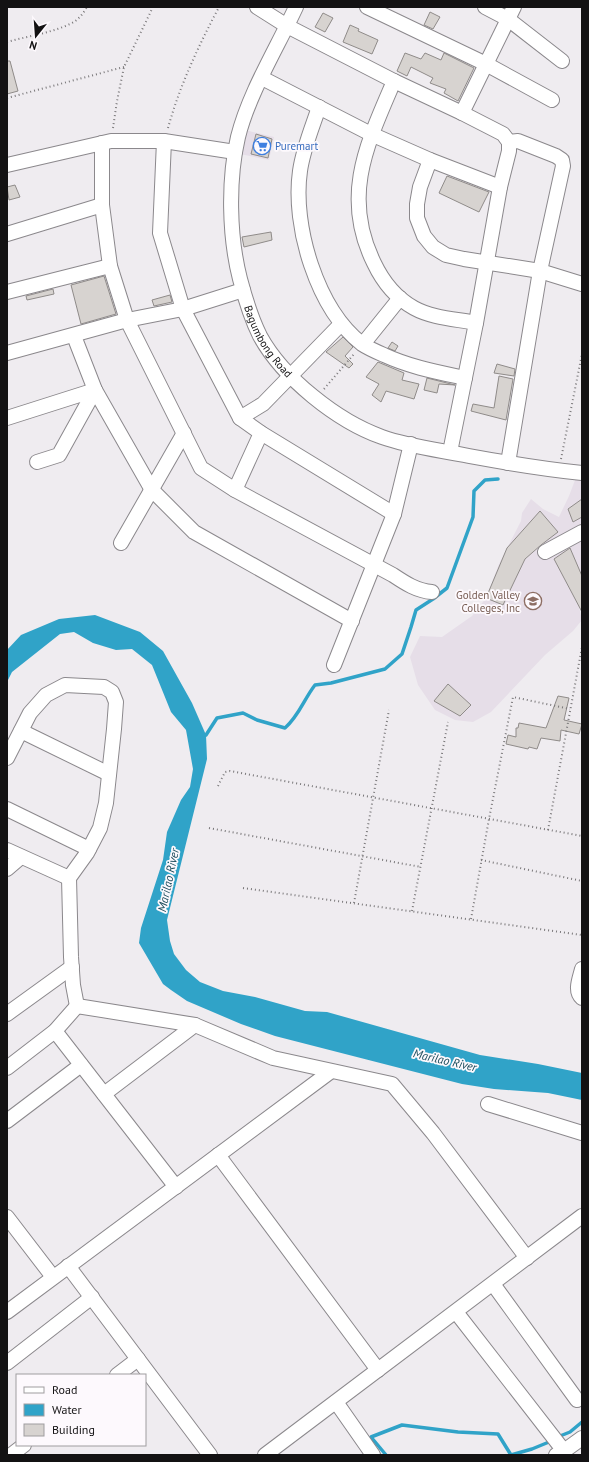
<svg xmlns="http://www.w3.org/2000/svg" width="589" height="1462" viewBox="0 0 589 1462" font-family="'PT Sans',sans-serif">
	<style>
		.built { fill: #e6dee8 }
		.water { fill: #30a3c8 }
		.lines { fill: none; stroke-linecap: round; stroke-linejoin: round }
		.stream { stroke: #30a3c8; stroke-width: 3.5 }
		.building { fill: #d7d3d0; stroke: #8f8b89 }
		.minor-casing { stroke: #8b888c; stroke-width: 16 }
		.path { stroke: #7a787a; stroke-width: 2; stroke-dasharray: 1 3; stroke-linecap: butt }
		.minor { stroke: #fff; stroke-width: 14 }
		.labels { text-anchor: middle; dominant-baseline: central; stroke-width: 3.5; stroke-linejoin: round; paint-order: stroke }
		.shop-label { font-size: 11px; fill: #366cbe; stroke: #fdf9fd; text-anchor: start }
		.street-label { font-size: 11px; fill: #131213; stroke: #fdf9fd }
		.education-label { font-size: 11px; fill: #785e54; stroke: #fdf9fd; text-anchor: end }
		.water-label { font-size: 12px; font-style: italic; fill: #204f5f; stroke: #fdf9fd }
	</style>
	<rect width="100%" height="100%" fill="#efecf0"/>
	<path class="built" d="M245 130 274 137 269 160 240 154Z
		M577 475 582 476V605L579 607 582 620 573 631 545 655 491 712 473 722 455 720 435 710 418 685 410 657 420 636 442 637 472 616 486 598 499 564 521 521 522 513 531 499 543 509 559 517 569 496Z"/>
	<path class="water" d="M95 615 140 632 163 651 192 703 206 735 207 759 167 920 170 941 174 954 186 970 200 982 223 991 255 997 305 1011 327 1012 480 1055 538 1064 582 1073V1100L548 1093 494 1089 462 1084 275 1036 241 1024 187 1001 171 990 163 984 139 943 141 928 163 860 167 832 181 800 190 787 193 769 186 730 171 712 152 665 132 649 116 650 93 643 74 632 60 634 12 672 7 682V650L21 635 59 619Z"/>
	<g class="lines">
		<path class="stream" d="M206 735 217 718 243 713 257 720 285 728C299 716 304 699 315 685L331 683 385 669 402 654 411 627 416 610 433 599 447 588 473 517 474 491 485 480 498 479
			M560 1436 570 1432 582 1422
			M386 1455 371 1437 402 1425 458 1432 498 1434 511 1455 532 1449 549 1442"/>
	</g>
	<path class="building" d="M430 12 440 17 433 29 424 25Z
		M323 13 333 18 325 32 315 27Z
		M350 25 359 29 358 31 378 40 372 54 343 42Z
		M405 53 421 59 425 53 441 60 444 53 474 68 458 101 444 93 446 89 430 83 433 78 411 67 407 76 397 71Z
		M7 61H10L18 91 7 94Z
		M256 134 272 139 268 158 251 154Z
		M447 176 489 192 479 212 439 193Z
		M15 185 20 197 9 200 7 187Z
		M271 232 272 240 244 247 242 237Z
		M104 276 116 314 81 324 71 285Z
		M53 289 54 294 27 300 26 296Z
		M170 295 172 302 154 306 152 300Z
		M343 337 353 347 345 356 353 364 349 368 326 352Z
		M392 342 398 346 395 351 388 348Z
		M378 362 404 373 402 380 419 384 414 399 386 391 381 402 372 395 379 384 366 377Z
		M497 364 515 369 514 376 494 373Z
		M499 376 513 379 506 420 471 411 473 404 494 408Z
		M427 378 455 385 439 384 437 393 424 390Z
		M582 499V517L573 522 568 509Z
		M540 511 558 532 541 545 525 559 503 605 486 598 507 548Z
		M570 548 582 576V612L554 559Z
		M448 684 471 705 460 716 434 701Z
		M558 696 569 698 564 720 582 724 579 734 561 730 560 741 541 738 537 749 529 747 528 749 506 744 508 735 516 737V728H518L519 723 546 728Z"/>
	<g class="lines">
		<defs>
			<g id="minor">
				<path d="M257 7 287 26 394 81 462 113 503 134 509 142V151L500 187 476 323 450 452"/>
				<path id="s1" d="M296 7C277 48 249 93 238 137 228 180 229 236 240 279 245 298 251 318 260 336 283 378 337 421 382 437 410 447 440 450 469 456 507 463 544 469 582 473"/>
				<path d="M367 7 486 64 552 100"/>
				<path d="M485 7 508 19 562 61"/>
				<path d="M262 78 371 134 430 160 500 187"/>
				<path d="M394 81C367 144 341 196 374 263 383 282 396 298 414 308 432 318 456 319 476 323"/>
				<path d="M319 107C312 128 303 149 300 171 292 226 317 309 362 344 368 348 377 352 384 355 410 367 437 372 465 378"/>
				<path d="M462 113 514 7"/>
				<path d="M164 141 160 233 183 309 240 418 261 433 394 514"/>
				<path d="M102 143V205L110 266 127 320 201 468 235 490 393 575C405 583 417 591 432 592"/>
				<path d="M430 160 420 187 417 204V218L424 236 433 247 446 255 464 259 540 271 582 284"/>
				<path d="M7 165 111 141H164L235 152"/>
				<path d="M7 234 102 205"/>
				<path d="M7 292 110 266"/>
				<path d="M74 336 95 390 152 490 194 532 352 621"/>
				<path d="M363 344 400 298"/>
				<path d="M7 353 127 320 183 309 243 290"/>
				<path d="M7 418 95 390"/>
				<path d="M240 418 263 404 341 324"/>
				<path d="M37 462 59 455 95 390"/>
				<path d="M508 463 540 271 563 166 562 160 556 156 518 141 509 142"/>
				<path d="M235 490 261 433"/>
				<path d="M121 543 184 433"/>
				<path d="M545 552 582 532"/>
				<path d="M334 665 394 514 411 444"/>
				<path d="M21 731 109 774"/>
				<path d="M7 758 30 713 46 695 65 685 104 687 112 692 116 702 114 729 106 803 100 828 87 853 69 878 71 957 73 985 77 1006"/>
				<path d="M7 809 89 849"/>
				<path d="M7 850 69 878"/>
				<path d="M7 869 21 857"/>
				<path d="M582 969C580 978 574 991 582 998"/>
				<path d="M77 1006 195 1025 273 1058 392 1084 433 1133 527 1258"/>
				<path d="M7 1014 72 967"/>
				<path d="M55 1031 176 1187"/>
				<path d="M7 1068 55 1031 77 1006"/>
				<path d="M104 1094 195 1025"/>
				<path d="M488 1104 582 1133"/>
				<path d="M7 1121 81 1065"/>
				<path d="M218 1155 378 1370"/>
				<path d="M7 1217 53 1277"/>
				<path d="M68 1266 210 1455"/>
				<path d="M493 1284 577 1400"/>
				<path d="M7 1312 330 1072"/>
				<path d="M456 1312 564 1451"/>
				<path d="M7 1363 92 1297"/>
				<path d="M117 1375 138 1359"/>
				<path d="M336 1402 373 1455"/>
				<path d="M11 1455 24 1445"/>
				<path d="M265 1455 582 1216"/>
				<path d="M556 1455 564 1451 582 1438"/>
			</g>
		</defs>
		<use href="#minor" class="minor-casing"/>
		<path class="path" d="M7 42C28 36 52 33 72 23 78 20 83 14 87 7
			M7 98 124 67
			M113 128 117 101 124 67 153 7
			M168 128C180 85 198 47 219 7
			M324 389 354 354
			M561 459 582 354
			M218 786 225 772 230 771 582 836
			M209 828 421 867
			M548 830 582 647
			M481 860 582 881
			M243 888 582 935
			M354 903 389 710
			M412 911 448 722
			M471 919 489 819 513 697 570 709"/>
		<use href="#minor" class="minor"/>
	</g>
	<defs>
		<symbol id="supermarket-ring" viewBox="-11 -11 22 22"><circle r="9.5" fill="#fdf9fd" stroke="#3f7fe0" stroke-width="1.5"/><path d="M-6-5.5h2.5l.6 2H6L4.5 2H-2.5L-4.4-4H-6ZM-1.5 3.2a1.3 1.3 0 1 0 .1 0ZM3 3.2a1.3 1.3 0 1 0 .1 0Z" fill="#3f7fe0"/></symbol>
		<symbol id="school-ring" viewBox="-11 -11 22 22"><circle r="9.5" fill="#fdf9fd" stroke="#8d6e63" stroke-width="1.5"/><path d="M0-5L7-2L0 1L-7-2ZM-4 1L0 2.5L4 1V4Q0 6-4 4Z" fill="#8d6e63"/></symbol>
	</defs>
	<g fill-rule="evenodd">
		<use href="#supermarket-ring" x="252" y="136" width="20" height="20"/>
		<use href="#school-ring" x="523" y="591" width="20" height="20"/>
	</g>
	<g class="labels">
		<g class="shop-label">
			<text x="275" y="146">Puremart</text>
		</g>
		<g class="street-label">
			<text stroke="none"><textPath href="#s1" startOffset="355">Bagumbong Road</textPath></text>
		</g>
		<g class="education-label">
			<text x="520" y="595">Golden Valley<tspan x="520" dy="13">Colleges, Inc</tspan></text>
		</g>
		<g class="water-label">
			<text transform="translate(168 880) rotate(-78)">Marilao River</text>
			<text transform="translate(445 1060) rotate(13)">Marilao River</text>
		</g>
	</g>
	<rect width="589" height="1462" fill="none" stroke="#131213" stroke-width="16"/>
	<rect x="16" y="1374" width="130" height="72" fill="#fdf9fd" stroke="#9f9d9f"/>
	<rect x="24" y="1387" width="20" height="6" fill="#ffffff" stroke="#9f9d9f"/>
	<text x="52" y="1394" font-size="12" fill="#131213">Road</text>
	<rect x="24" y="1404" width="20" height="12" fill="#30a3c8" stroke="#9f9d9f"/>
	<text x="52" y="1414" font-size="12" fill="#131213">Water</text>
	<rect x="24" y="1424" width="20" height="12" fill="#d7d3d0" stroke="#9f9d9f"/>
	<text x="52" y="1434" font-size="12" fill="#131213">Building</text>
	<g transform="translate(36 36) rotate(197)" stroke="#fdf9fd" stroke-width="3" paint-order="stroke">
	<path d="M0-3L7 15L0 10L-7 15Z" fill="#131213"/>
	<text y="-6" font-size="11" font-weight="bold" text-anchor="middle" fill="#131213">N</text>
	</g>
</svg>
